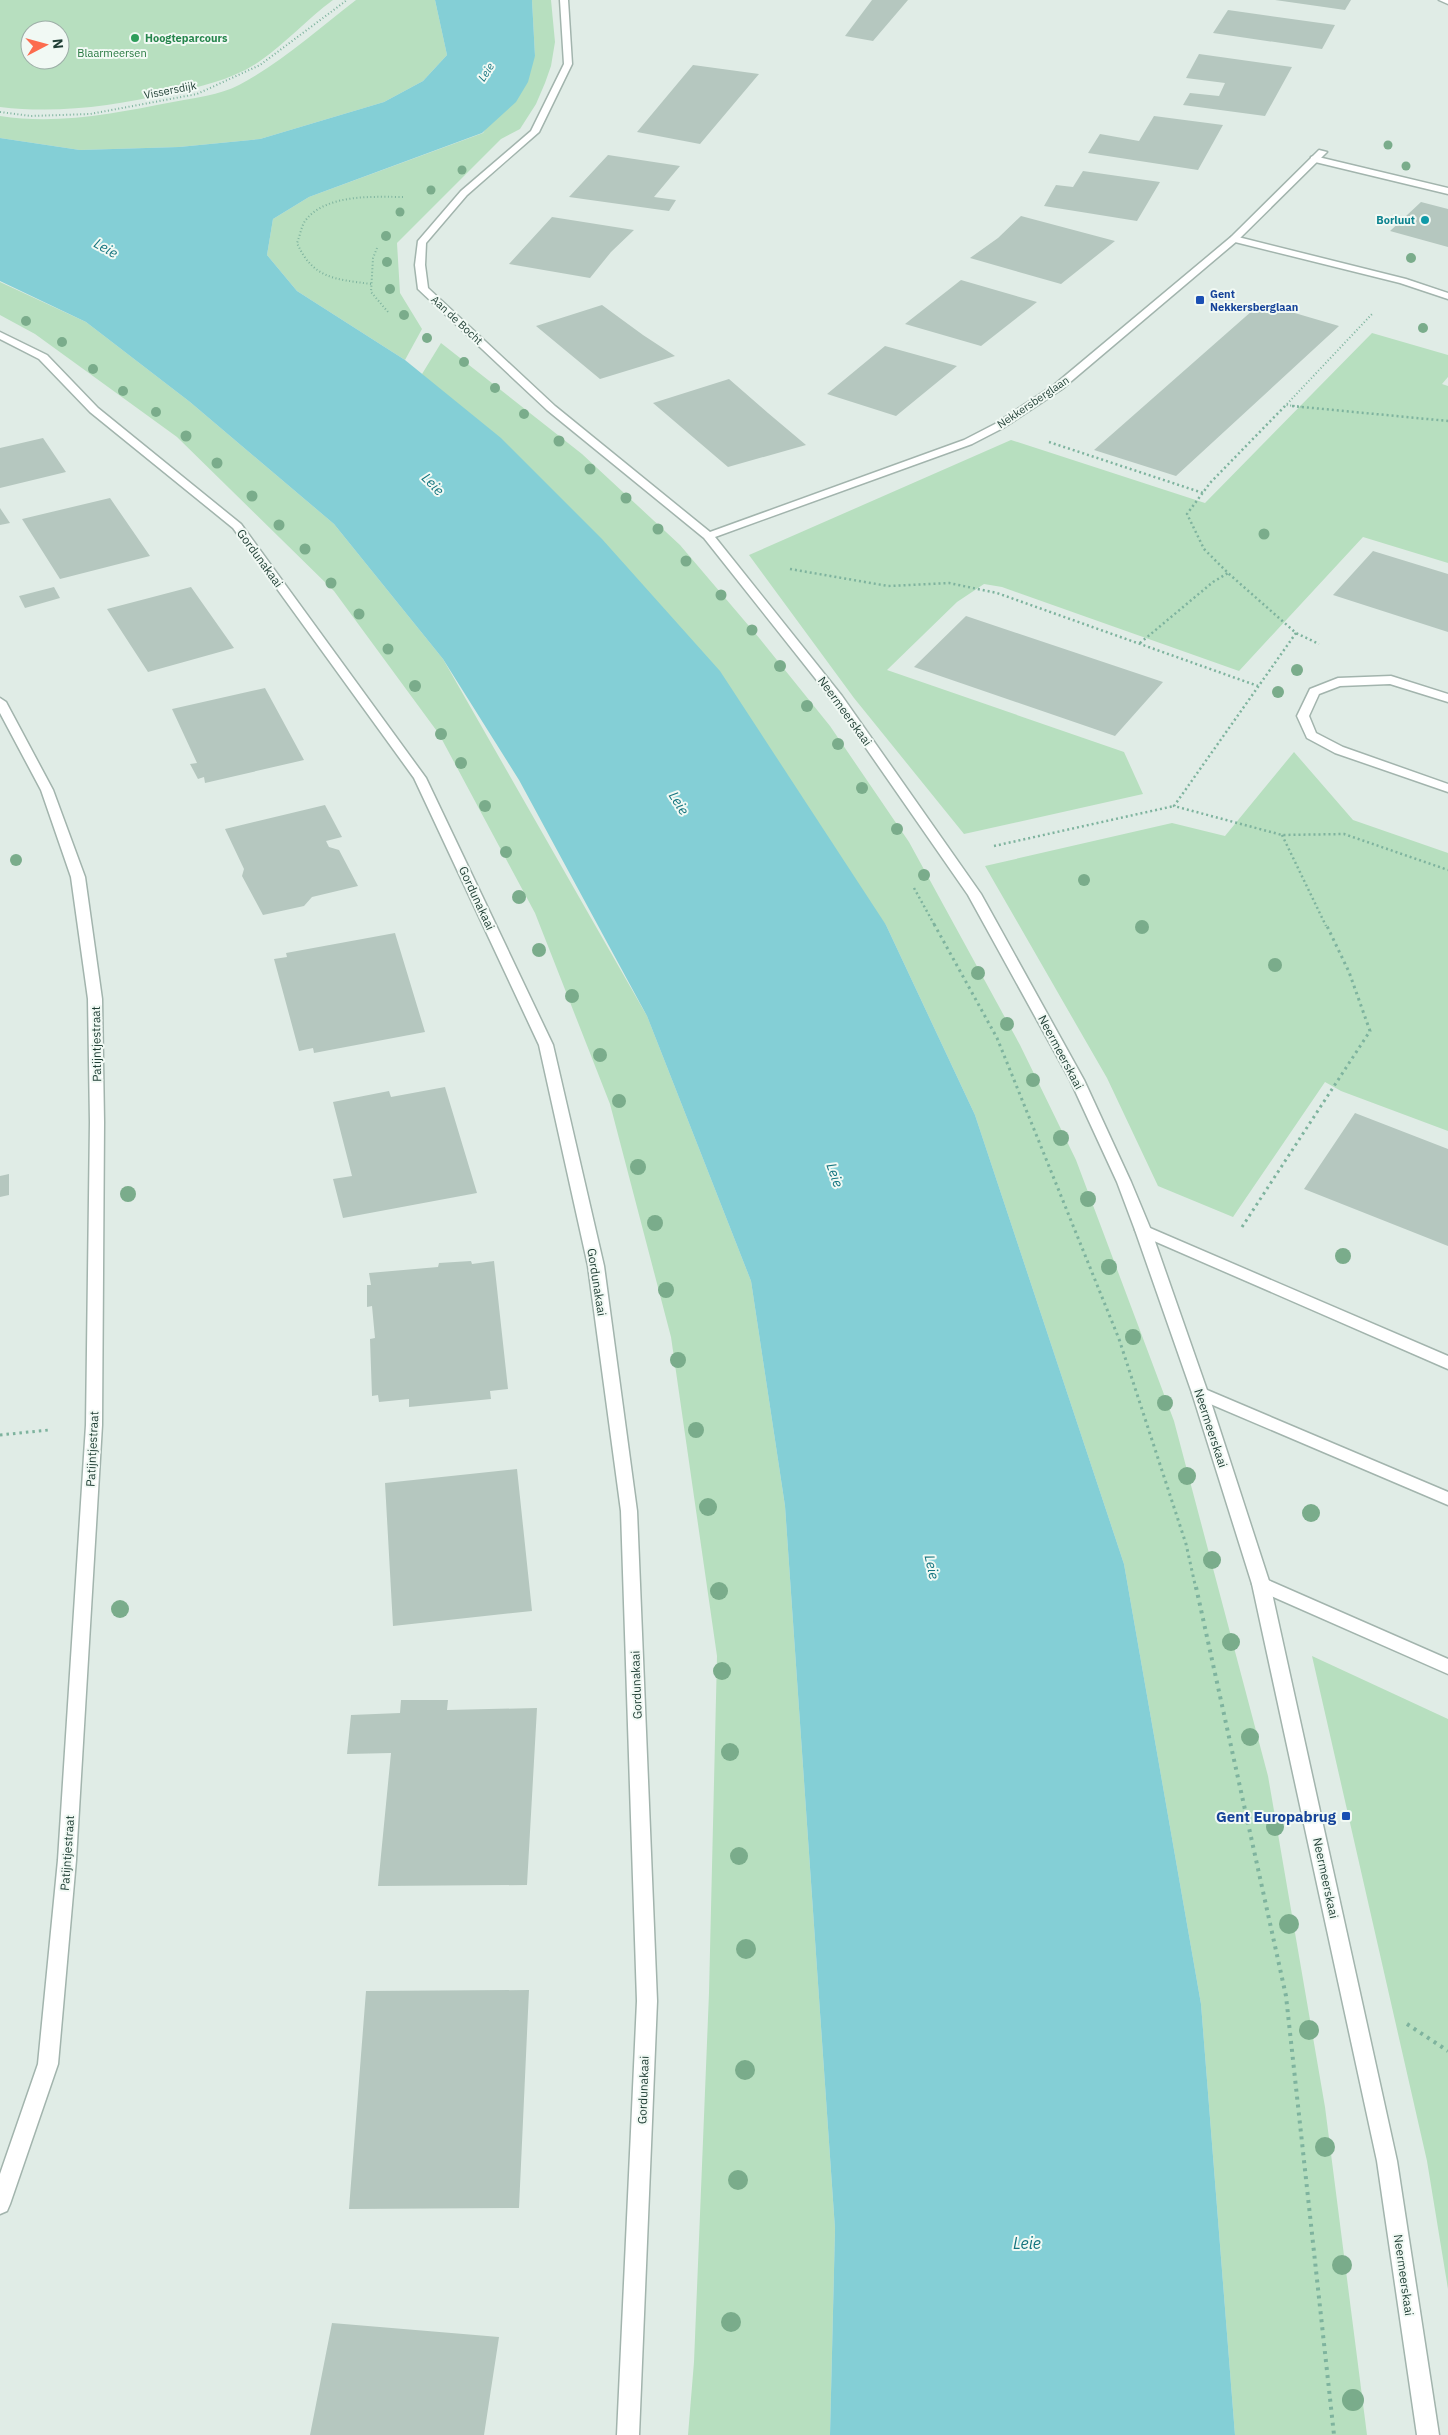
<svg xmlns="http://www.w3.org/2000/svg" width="1448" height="2435" viewBox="0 0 1448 2435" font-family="'IBM Plex Sans',sans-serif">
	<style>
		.green { fill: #b7dfbf; fill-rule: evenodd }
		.water { fill: #84cfd6 }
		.building { fill: #b5c7bf }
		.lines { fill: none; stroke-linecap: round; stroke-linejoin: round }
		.service-casing { stroke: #a2b4ad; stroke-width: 3 }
		.minor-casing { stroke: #a2b4ad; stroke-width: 3 }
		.tertiary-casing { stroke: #a2b4ad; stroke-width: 3 }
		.path-far3 { stroke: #7eb39e; stroke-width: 2; stroke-dasharray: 1 2.5; stroke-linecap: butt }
		.path-far2 { stroke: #7eb39e; stroke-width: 2.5; stroke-dasharray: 2 3; stroke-linecap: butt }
		.path-far1 { stroke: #7eb39e; stroke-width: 3; stroke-dasharray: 2.5 4; stroke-linecap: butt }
		.path { stroke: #7eb39e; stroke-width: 4; stroke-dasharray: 3 5; stroke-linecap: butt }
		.service { fill: #fff; fill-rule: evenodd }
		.minor { fill: #fff; fill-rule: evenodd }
		.tertiary { fill: #fff; fill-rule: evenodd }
		.tree { fill: #7aac8b }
		.leisure-dot { fill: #2e9e5b; stroke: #f1f9f4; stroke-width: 2 }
		.culture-dot { fill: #0f9aa8; stroke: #f1f9f4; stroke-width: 2 }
		.transit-dot { fill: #1a4fb4; stroke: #f1f9f4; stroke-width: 2 }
		.labels { text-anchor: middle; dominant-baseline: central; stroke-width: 4; stroke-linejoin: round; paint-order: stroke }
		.far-leisure-label { font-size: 11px; font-weight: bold; fill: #27864d; stroke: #f1f9f4; text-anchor: start }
		.far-park-label { font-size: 11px; fill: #277840; stroke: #f1f9f4 }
		.far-water-label { font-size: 11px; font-style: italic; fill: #15757f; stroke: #f1f9f4 }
		.far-street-label { font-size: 11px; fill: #1f3e34; stroke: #f1f9f4 }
		.far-culture-label { font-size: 11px; font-weight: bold; fill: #0d838f; stroke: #f1f9f4; text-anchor: end }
		.far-transit-label { font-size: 11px; font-weight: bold; fill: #164399; stroke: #f1f9f4; text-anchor: start }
		.street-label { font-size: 12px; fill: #1f3e34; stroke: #f1f9f4 }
		.water-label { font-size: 14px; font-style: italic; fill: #15757f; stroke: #f1f9f4 }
		.near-transit-label { font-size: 15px; font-weight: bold; fill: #164399; stroke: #f1f9f4; text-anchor: end }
		.near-water-label { font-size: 16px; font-style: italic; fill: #15757f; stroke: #f1f9f4 }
	</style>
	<rect width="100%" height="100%" fill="#e0ece6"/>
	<path class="green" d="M0 0H333C307 19 286 43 260 61 234 79 200 87 170 93 113 106 58 114 0 107ZM30 30H60V60H30Z
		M356 0H435L447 55 423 81 384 102 260 139 179 147 80 150 0 138V116C59 125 116 113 173 102 194 98 220 95 239 85 281 63 318 29 356 0Z
		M532 0H551L555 42 551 66 545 83 536 104 520 129 501 139 397 243 400 293 422 329 405 360 297 291 267 255 273 219 309 197 483 133 535 56Z
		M0 282 86 322 190 402 334 524 443 659 647 1016 751 1281 785 1506 835 2229 830 2435H688L694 2362 709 1993 717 1656 671 1337 610 1104 535 913 439 734 334 591 177 437 35 334 0 315Z
		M1372 333 1448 355V377L1442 384 1448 386V563L1363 537 1239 671 1002 587 984 584 957 602 887 670 1124 752 1143 794 964 834 854 698 749 555 1011 440 1205 503Z
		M441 343 582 454 680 545 760 639 830 726 909 842 1020 1045 1076 1160 1174 1421 1268 1776 1325 2107 1367 2435H1235L1201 2004 1124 1564 975 1115 886 925 422 374Z
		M1294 752 1353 820 1448 853V1131L1341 1091 1325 1082 1233 1217 1158 1186 1107 1078 985 866 1172 823 1225 836Z
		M1312 1656 1448 1719V2289L1427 2161Z"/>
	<path class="water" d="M435 0H532L535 56 528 82 516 102 482 133 309 197 273 219 267 255 297 291 405 360 501 438 602 539 720 671 886 925 975 1115 1124 1564 1201 2004 1235 2435H830L835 2229 785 1506 751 1281 647 1016 519 780 443 659 334 524 190 402 86 322 0 281V138L80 150 179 147 260 139 384 102 423 81 447 55Z"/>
	<path class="building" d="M872 0H908L873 41 845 36Z
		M1275 0H1351L1345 10Z
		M1228 10 1335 25 1322 49 1213 33Z
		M1199 54 1292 67 1265 116 1183 105 1190 93 1219 96 1225 83 1186 78Z
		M693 65 759 74 700 144 637 132Z
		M1154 116 1223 125 1198 170 1088 153 1100 134 1139 141Z
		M608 155 680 166 654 197 676 200 669 211 569 197Z
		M1083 171 1160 182 1137 221 1044 206 1056 185 1073 187Z
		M1421 202 1448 209V247L1390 231Z
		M1021 216 1115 241 1061 284 970 258 998 238Z
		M552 217 634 230 611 252 590 278 509 264Z
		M961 280 1037 302 981 346 905 324Z
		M1261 303 1339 326 1176 476 1094 450Z
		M602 305 643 335 675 356 600 379 536 326Z
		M885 346 957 366 896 416 827 394Z
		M729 379 768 413 806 445 728 467 653 403Z
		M43 438 66 472 0 488V448Z
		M110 498 150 556 60 579 22 519Z
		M0 508 10 523 0 525Z
		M1373 551 1448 574V632L1333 595Z
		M54 587 60 598 25 608 19 596Z
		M191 587 234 648 148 672 107 609Z
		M966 616 1163 682 1115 736 914 667Z
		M265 688 304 760 205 783 204 777 198 779 190 764 197 763 172 709Z
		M325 805 342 837 326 841 329 847 339 850 358 886 312 897 304 906 263 915 242 876 244 869 225 829Z
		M395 933 425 1032 314 1053 313 1048 299 1051 274 959 287 957 286 953Z
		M445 1087 477 1193 343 1218 333 1179 352 1176 333 1102 389 1091 391 1097Z
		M1355 1113 1448 1149V1246L1304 1189Z
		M9 1174V1195L0 1197V1176Z
		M471 1261 472 1264 494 1261 508 1389 490 1391 491 1399 409 1407V1399L379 1402 378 1395 372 1396 370 1339 375 1338 372 1306 367 1307V1285H371L369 1273 438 1267 439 1263Z
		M517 1469 532 1611 393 1626 385 1483Z
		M401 1700H448L447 1710 537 1708 527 1885 378 1886 391 1753 347 1754 351 1715 400 1713Z
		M529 1990 519 2208 349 2209 366 1991Z
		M332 2323 499 2337 484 2435H310Z"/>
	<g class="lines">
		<defs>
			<path id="service" d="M1314 156 1448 188V194L1311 161V157Z
				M1234 236 1406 279 1448 293V299L1400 283 1231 241V237Z
				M1391 676 1448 694V702L1390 684 1340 686 1319 694 1309 716 1316 733 1343 747 1448 784V792L1335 753 1307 738 1297 716 1310 689 1338 678Z
				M1143 1225 1448 1356V1369L1138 1234 1135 1230 1138 1226Z
				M1200 1387 1448 1492V1505L1194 1397 1192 1393 1194 1389Z
				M1261 1577 1448 1659V1674L1255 1589 1252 1584 1255 1579Z"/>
			<path id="minor" d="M560 0H568L572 64 539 132 467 195 426 243 425 265 428 288 555 406 710 532 964 440 995 424 1054 385 1231 237 1319 150 1327 152 1237 241 1062 389 1003 428 972 444 715 537 842 696 981 894 1084 1080 1131 1182 1151 1230 1208 1393 1270 1584 1397 2161 1439 2435H1417L1377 2161 1252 1584 1192 1393 1135 1230 1117 1182 1070 1080 968 895 834 702 704 538 547 410 418 289 415 265 418 241 461 191 531 131 564 64Z
				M1439 0H1448V4Z"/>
			<path id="tertiary" d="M0 332 47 355 98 408 241 524 426 778 553 1045 604 1266 637 1511 657 2001 639 2435H617L637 2001 621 1511 588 1266 539 1045 414 778 233 528 90 412 39 359 0 339Z
				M0 698 6 702 53 790 85 877 102 999 104 1122 102 1425 76 1860 58 2064 10 2204 7 2211 0 2214V2174L38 2064 58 1860 86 1425 90 1122 88 999 71 877 41 790 0 713Z"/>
		</defs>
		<use href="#service" class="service-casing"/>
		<use href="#minor" class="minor-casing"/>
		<use href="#tertiary" class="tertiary-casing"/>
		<path class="path-far3" d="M0 112 31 116 90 114 197 94 260 65 347 0
			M377 248 373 258 371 292 388 312
			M371 284C335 279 313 279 297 243 300 236 301 227 305 221 326 193 375 197 405 197
			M1287 404 1372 314
			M1284 407 1286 405 1304 407"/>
		<path class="path-far2" d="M1285 406 1210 483 1187 514 1204 549 1228 573 1296 633 1319 644
			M1292 406 1448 421
			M1049 442 1203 493
			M790 569 888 586 949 583 997 593 1258 686
			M1296 633 1174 806 1282 835 1344 834 1448 870
			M1140 643 1213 582 1228 573
			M1282 835 1326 926
			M994 846 1174 806
			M914 888 935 926"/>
		<path class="path-far1" d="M934 924 997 1038 1119 1339 1186 1544 1196 1589
			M1242 1227 1370 1031 1349 972 1326 924
			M0 1435 49 1430"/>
		<path class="path" d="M1196 1587 1286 1996 1334 2435
			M1407 2024 1448 2051"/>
		<use href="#service" class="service"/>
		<use href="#minor" class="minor"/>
		<use href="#tertiary" class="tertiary"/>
	</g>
	<g class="tree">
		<circle cx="1388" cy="145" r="4.5"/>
		<circle cx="1406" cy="166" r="4.5"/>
		<circle cx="462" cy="170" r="4.5"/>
		<circle cx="431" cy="190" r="4.5"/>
		<circle cx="400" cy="212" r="4.5"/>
		<circle cx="386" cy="236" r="5"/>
		<circle cx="1411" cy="258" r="5"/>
		<circle cx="387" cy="262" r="5"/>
		<circle cx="390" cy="289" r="5"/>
		<circle cx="404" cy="315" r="5"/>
		<circle cx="26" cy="321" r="5"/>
		<circle cx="1423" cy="328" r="5"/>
		<circle cx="427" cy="338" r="5"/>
		<circle cx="62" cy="342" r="5"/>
		<circle cx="464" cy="362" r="5"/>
		<circle cx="93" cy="369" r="5"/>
		<circle cx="495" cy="388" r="5"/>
		<circle cx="123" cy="391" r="5"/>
		<circle cx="156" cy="412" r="5"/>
		<circle cx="524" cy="414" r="5"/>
		<circle cx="186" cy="436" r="5.5"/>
		<circle cx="559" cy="441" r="5.5"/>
		<circle cx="217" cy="463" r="5.5"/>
		<circle cx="590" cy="469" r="5.5"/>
		<circle cx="252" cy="496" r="5.5"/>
		<circle cx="626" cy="498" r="5.5"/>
		<circle cx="279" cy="525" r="5.5"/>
		<circle cx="658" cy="529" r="5.5"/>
		<circle cx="1264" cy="534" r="5.5"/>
		<circle cx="305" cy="549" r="5.5"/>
		<circle cx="686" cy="561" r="5.5"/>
		<circle cx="331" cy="583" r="5.5"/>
		<circle cx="721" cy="595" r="5.5"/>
		<circle cx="359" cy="614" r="5.5"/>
		<circle cx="752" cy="630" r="5.5"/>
		<circle cx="388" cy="649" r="5.5"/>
		<circle cx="780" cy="666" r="6"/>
		<circle cx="1297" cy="670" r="6"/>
		<circle cx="415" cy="686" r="6"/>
		<circle cx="1278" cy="692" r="6"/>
		<circle cx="807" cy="706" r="6"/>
		<circle cx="441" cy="734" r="6"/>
		<circle cx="838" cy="744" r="6"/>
		<circle cx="461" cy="763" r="6"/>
		<circle cx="862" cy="788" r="6"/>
		<circle cx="485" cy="806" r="6"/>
		<circle cx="897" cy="829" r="6"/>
		<circle cx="506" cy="852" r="6"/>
		<circle cx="16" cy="860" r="6"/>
		<circle cx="924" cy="875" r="6"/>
		<circle cx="1084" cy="880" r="6"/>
		<circle cx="519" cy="897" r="7"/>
		<circle cx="1142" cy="927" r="7"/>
		<circle cx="539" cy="950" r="7"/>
		<circle cx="1275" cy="965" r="7"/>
		<circle cx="978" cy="973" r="7"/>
		<circle cx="572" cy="996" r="7"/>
		<circle cx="1007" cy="1024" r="7"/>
		<circle cx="600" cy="1055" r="7"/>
		<circle cx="1033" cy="1080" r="7"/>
		<circle cx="619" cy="1101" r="7"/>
		<circle cx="1061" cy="1138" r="8"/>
		<circle cx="638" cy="1167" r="8"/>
		<circle cx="128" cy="1194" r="8"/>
		<circle cx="1088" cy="1199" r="8"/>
		<circle cx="655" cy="1223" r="8"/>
		<circle cx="1343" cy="1256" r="8"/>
		<circle cx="1109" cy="1267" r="8"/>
		<circle cx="666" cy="1290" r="8"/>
		<circle cx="1133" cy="1337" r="8"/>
		<circle cx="678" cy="1360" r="8"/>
		<circle cx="1165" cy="1403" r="8"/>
		<circle cx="696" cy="1430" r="8"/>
		<circle cx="1187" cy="1476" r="9"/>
		<circle cx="708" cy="1507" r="9"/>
		<circle cx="1311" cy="1513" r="9"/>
		<circle cx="1212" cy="1560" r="9"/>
		<circle cx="719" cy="1591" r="9"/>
		<circle cx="120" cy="1609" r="9"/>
		<circle cx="1231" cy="1642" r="9"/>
		<circle cx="722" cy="1671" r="9"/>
		<circle cx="1250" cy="1737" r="9"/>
		<circle cx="730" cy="1752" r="9"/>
		<circle cx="1275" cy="1827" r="9"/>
		<circle cx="739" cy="1856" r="9"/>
		<circle cx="1289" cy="1924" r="10"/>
		<circle cx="746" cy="1949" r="10"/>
		<circle cx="1309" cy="2030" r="10"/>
		<circle cx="745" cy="2070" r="10"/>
		<circle cx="1325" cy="2147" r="10"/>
		<circle cx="738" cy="2180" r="10"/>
		<circle cx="1342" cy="2265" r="10"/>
		<circle cx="731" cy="2322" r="10"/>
		<circle cx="1353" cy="2400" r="11"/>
	</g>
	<circle class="leisure-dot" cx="135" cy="38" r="5"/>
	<circle class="culture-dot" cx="1425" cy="220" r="5"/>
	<g class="transit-dot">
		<rect x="1195" y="295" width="10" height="10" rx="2.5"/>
		<rect x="1341" y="1811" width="10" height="10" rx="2.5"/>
	</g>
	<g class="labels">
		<g class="far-leisure-label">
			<text x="145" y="38">Hoogteparcours</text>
		</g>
		<g class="far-park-label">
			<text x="112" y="53">Blaarmeersen</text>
		</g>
		<g class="far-water-label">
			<text transform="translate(486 72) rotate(-57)">Leie</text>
		</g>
		<g class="far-street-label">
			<text transform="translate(170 90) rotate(-11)">Vissersdijk</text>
			<text transform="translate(457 320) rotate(43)">Aan de Bocht</text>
			<text transform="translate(1033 402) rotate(-34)">Nekkersberglaan</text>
		</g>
		<g class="far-culture-label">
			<text x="1415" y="220">Borluut</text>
		</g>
		<g class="far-transit-label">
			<text x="1210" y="294">Gent<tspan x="1210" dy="13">Nekkersberglaan</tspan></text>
		</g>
		<g class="street-label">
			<text transform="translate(260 558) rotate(54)">Gordunakaai</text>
			<text transform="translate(845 711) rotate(54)">Neermeerskaai</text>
			<text transform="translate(477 898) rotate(65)">Gordunakaai</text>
			<text transform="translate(96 1044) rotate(-91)">Patijntjestraat</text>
			<text transform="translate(1061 1052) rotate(62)">Neermeerskaai</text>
			<text transform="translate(597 1282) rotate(81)">Gordunakaai</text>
			<text transform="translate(1211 1428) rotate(72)">Neermeerskaai</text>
			<text transform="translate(92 1449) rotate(-87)">Patijntjestraat</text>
			<text transform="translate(636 1685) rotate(-92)">Gordunakaai</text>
			<text transform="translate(67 1853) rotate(-86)">Patijntjestraat</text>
			<text transform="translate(1326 1878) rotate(78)">Neermeerskaai</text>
			<text transform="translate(643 2090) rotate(-88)">Gordunakaai</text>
			<text transform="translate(1404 2275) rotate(82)">Neermeerskaai</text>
		</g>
		<g class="water-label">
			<text transform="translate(106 248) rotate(30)">Leie</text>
			<text transform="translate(433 484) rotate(46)">Leie</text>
			<text transform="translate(679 803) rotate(58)">Leie</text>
			<text transform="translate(835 1175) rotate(71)">Leie</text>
			<text transform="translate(932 1567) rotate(78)">Leie</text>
		</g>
		<g class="near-transit-label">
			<text x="1336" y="1816">Gent Europabrug</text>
		</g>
		<g class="near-water-label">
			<text x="1027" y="2243">Leie</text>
		</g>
	</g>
	<g transform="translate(45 45) rotate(84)"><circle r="24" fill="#f1f9f4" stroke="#9daea7"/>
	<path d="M0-4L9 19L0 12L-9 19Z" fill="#fc6c4e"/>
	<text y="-8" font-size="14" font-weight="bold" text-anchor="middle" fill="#1f3e34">N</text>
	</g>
</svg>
